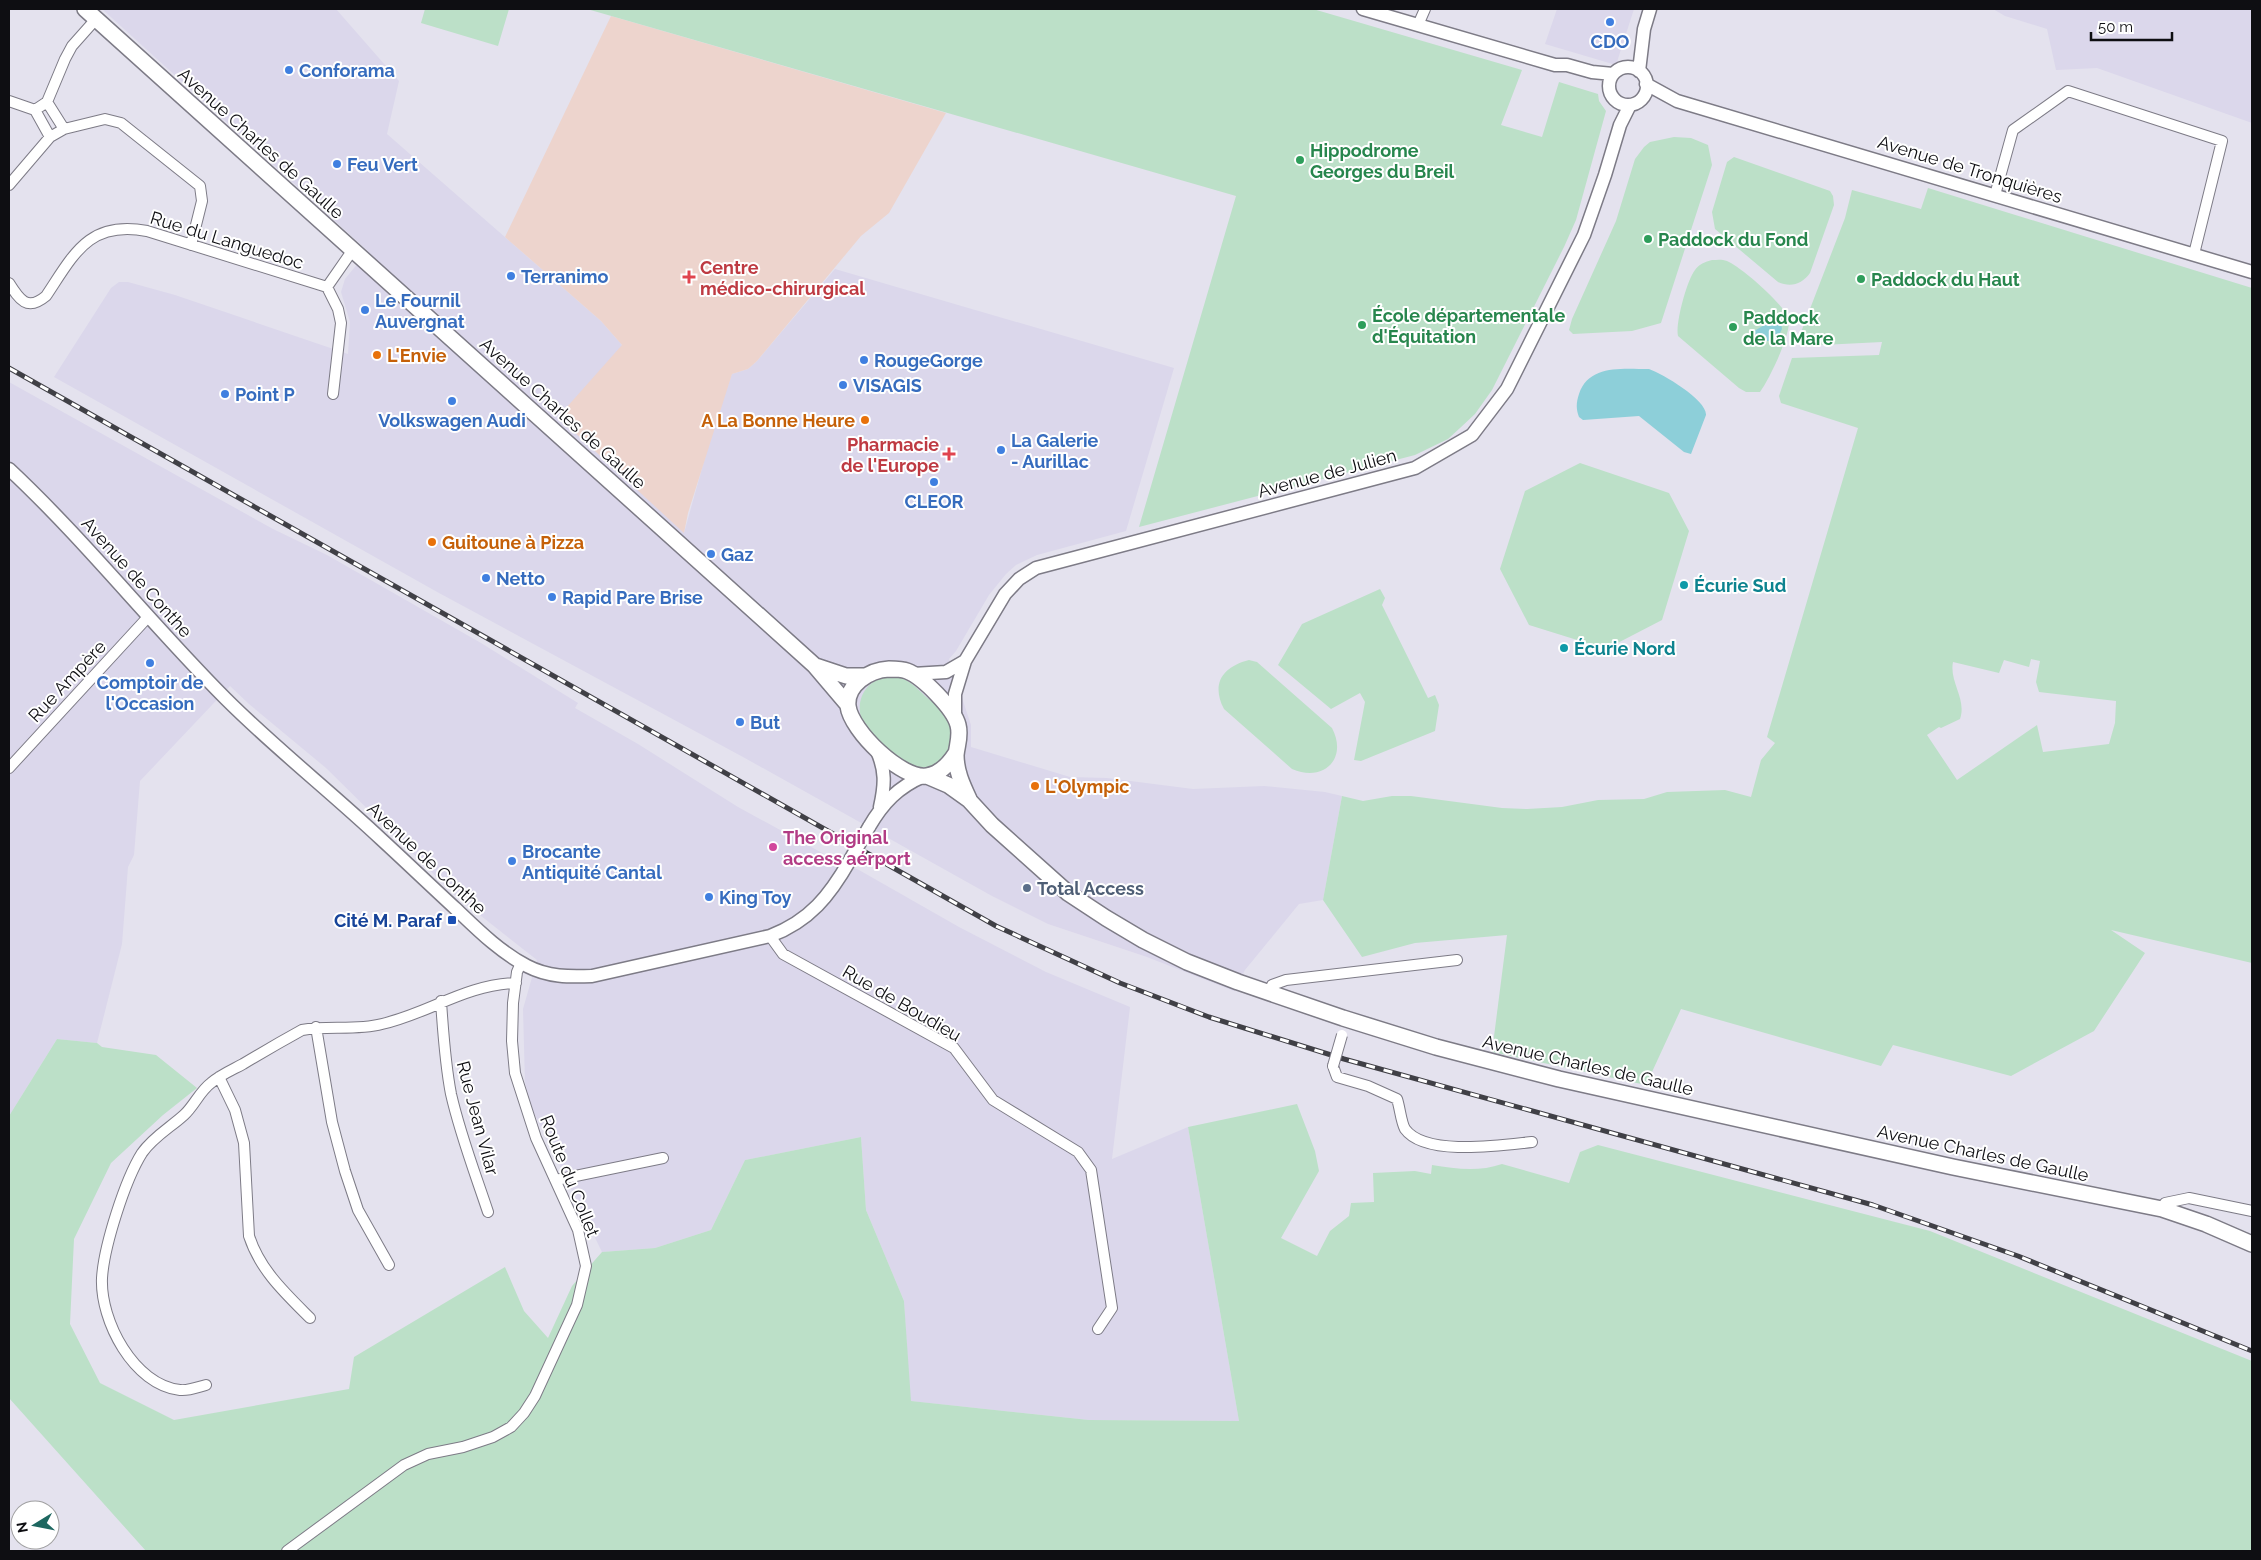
<svg xmlns="http://www.w3.org/2000/svg" width="2261" height="1560" viewBox="0 0 2261 1560" font-family="Raleway,sans-serif">
	<style>
		.built { fill: #dbd7eb }
		.medical { fill: #edd4cd }
		.green { fill: #bce0c8; fill-rule: evenodd }
		.water { fill: #8dcfd9 }
		.lines { fill: none; stroke-linecap: round; stroke-linejoin: round }
		.minor-casing { stroke: #7d7b86; stroke-width: 12 }
		.tertiary-casing { stroke: #7d7b86; stroke-width: 15 }
		.secondary-casing { stroke: #7d7b86; stroke-width: 18 }
		.minor { stroke: #fff; stroke-width: 10 }
		.tertiary { stroke: #fff; stroke-width: 12 }
		.secondary { stroke: #fff; stroke-width: 15 }
		.rail-casing { stroke: #404046; stroke-width: 5 }
		.rail { stroke: #fff; stroke-width: 3; stroke-dasharray: 9; stroke-linecap: butt }
		.minor-bridge-casing { stroke: #7d7b86; stroke-width: 12; stroke-linecap: butt }
		.tertiary-bridge-casing { stroke: #7d7b86; stroke-width: 15; stroke-linecap: butt }
		.minor-bridge { stroke: #fff; stroke-width: 10 }
		.tertiary-bridge { stroke: #fff; stroke-width: 12 }
		.shop-dot { fill: #3f7fe0; stroke: #fff; stroke-width: 2 }
		.leisure-dot { fill: #2e9e5b; stroke: #fff; stroke-width: 2 }
		.health-dot { fill: #e0444e; stroke: #fff; stroke-width: 2 }
		.food-dot { fill: #e8710a; stroke: #fff; stroke-width: 2 }
		.culture-dot { fill: #0f9aa8; stroke: #fff; stroke-width: 2 }
		.hotel-dot { fill: #d1479c; stroke: #fff; stroke-width: 2 }
		.service-dot { fill: #5c6f8a; stroke: #fff; stroke-width: 2 }
		.transit-dot { fill: #1a4fb4; stroke: #fff; stroke-width: 2 }
		.labels { text-anchor: middle; dominant-baseline: central; stroke-width: 4; stroke-linejoin: round; paint-order: stroke }
		.shop-label { font-size: 18px; font-weight: bold; fill: #366cbe; stroke: #fff; text-anchor: start }
		.street-label { font-size: 18px; fill: #0e0e12; stroke: #fff }
		.leisure-label { font-size: 18px; font-weight: bold; fill: #27864d; stroke: #fff; text-anchor: start }
		.health-label { font-size: 18px; font-weight: bold; fill: #be3a42; stroke: #fff; text-anchor: start }
		.food-label { font-size: 18px; font-weight: bold; fill: #c56008; stroke: #fff; text-anchor: start }
		.culture-label { font-size: 18px; font-weight: bold; fill: #0d838f; stroke: #fff; text-anchor: start }
		.hotel-label { font-size: 18px; font-weight: bold; fill: #b23c85; stroke: #fff; text-anchor: start }
		.service-label { font-size: 18px; font-weight: bold; fill: #4e5e75; stroke: #fff; text-anchor: start }
		.transit-label { font-size: 18px; font-weight: bold; fill: #164399; stroke: #fff; text-anchor: end }
	</style>
	<rect width="100%" height="100%" fill="#e4e2ee"/>
	<path class="built" d="M102 9H336L399 81 387 134 601 321 622 345 684 533 716 418 732 374 748 369 757 361 835 269 1174 368 1126 531 1037 555 1016 565 1006 574 989 595 956 651 949 659 971 725V747L1070 777 1107 778 1193 789 1264 786 1325 792 1342 796 1323 900 1299 904 1245 970 1234 991 1147 957 1048 924 992 896 743 757 439 593 54 377 111 288 119 282H128L175 295 348 354 350 322 341 292 345 279 368 251Z
		M1557 9H1634L1616 65 1545 44Z
		M1993 9H2252V123L2097 68 2056 70 2047 29 2005 16Z
		M9 382 273 529 327 555 481 643 578 703 575 708 638 744 738 807 835 860 859 870 959 927 1046 972 1130 1007 1112 1159 1188 1127 1239 1421 1089 1420 910 1401 904 1301 866 1210 861 1137 745 1160 711 1230 655 1248 602 1252 531 1107 525 1082 523 1009 537 960 457 897 326 768 249 704 230 686 140 781 134 855 128 867 122 944 97 1043 57 1039 9 1116Z"/>
	<path class="medical" d="M611 16 946 113 889 213 861 236 757 361 748 369 732 374 688 513 684 533 558 417 622 345 601 321 505 237Z"/>
	<path class="green" d="M425 9H509L498 46 421 23Z
		M587 9H1313L1522 70 1501 125 1542 137 1559 82 1598 94 1599 101 1606 111 1576 220 1564 247 1492 390 1475 414 1460 428 1448 439 1415 455 1139 527 1236 196Z
		M1674 137 1691 138 1708 145 1712 165 1661 323 1632 331 1573 334 1569 330 1572 319 1616 221 1635 159 1644 147 1650 142Z
		M1734 157 1830 191 1833 196 1834 205 1810 273C1802 284 1791 288 1778 282L1715 229 1712 212 1727 162Z
		M1928 188 2252 288V963L2111 930 2145 953 2094 1031 2011 1076 1893 1045 1881 1066 1681 1009 1646 1085 1492 1052 1507 935 1415 943 1362 957 1323 900 1342 796 1363 801 1392 796H1411L1502 808 1527 809 1562 807 1598 800 1644 799 1667 792 1725 790 1751 797 1761 760 1775 743 1767 737 1858 428 1781 403 1779 396 1792 358 1879 355 1882 342 1802 346 1798 340 1845 218 1852 190 1921 209ZM2031 659 2040 661 2036 682 2039 692 2116 701 2115 723 2109 744 2043 752 2037 725 1957 780 1927 735 1939 727 1941 728 1960 719C1967 699 1949 682 1953 662L1999 673 2004 660 2029 667Z
		M1712 260C1716 260 1722 259 1727 261 1740 266 1789 308 1789 321 1790 336 1769 380 1760 392H1746L1739 388 1678 336C1675 324 1687 280 1695 270 1699 264 1705 262 1712 260Z
		M1580 463 1669 493 1689 531 1662 620 1606 649 1529 625 1500 569 1525 491Z
		M1380 589 1385 598 1382 605 1428 698 1435 695 1439 705 1435 731 1361 761 1354 760 1365 702 1360 693 1331 709 1278 665 1302 624Z
		M1249 660 1257 662 1332 728C1348 758 1324 783 1292 769L1224 709C1211 684 1222 667 1249 660Z
		M893 676C907 678 915 686 925 696 932 702 943 709 947 717 962 743 941 777 910 765 893 759 879 741 866 729 851 705 864 677 893 676Z
		M57 1039 97 1043 102 1047 156 1055 197 1088 163 1115 111 1163 74 1239 70 1324 100 1383 174 1420 349 1389 354 1357 505 1267 524 1311 548 1338 572 1286 602 1252 655 1248 711 1230 745 1160 861 1137 866 1210 904 1301 911 1401 1089 1420 1239 1421 1188 1127 1297 1104 1315 1151 1319 1171 1281 1238 1317 1256 1330 1231 1349 1216 1351 1203 1374 1202 1373 1173 1415 1171 1431 1174 1432 1165C1456 1169 1479 1172 1502 1164L1569 1183 1580 1152 1598 1145 1930 1231 2252 1361V1551H146L9 1398V1116Z"/>
	<path class="water" d="M1771 321 1781 323 1782 329 1776 341H1754L1750 336 1751 333Z
		M1649 369C1663 374 1707 400 1706 415L1691 454 1684 452 1639 416 1583 420 1579 417C1576 409 1576 403 1579 394 1589 364 1623 369 1649 369Z"/>
	<g class="lines">
		<defs>
			<path id="minor" d="M1418 25 1425 9
				M9 101 35 110 50 137
				M47 102 64 129
				M35 110 47 102 65 59 72 46 96 19
				M9 185 50 137 64 129 105 119 121 123 200 186 202 201 191 245
				M1995 195 2013 130 2068 91 2222 141 2194 254
				M9 283C19 299 27 312 46 296 74 254 89 220 147 231L327 287 352 251
				M327 287 338 309 341 323 333 394
				M9 768 148 617
				M770 936 783 954 954 1048 993 1100 1078 1152 1091 1170 1112 1308 1098 1329
				M1270 992 1272 985 1286 980 1457 960
				M441 1001C443 1032 445 1063 451 1094 460 1134 475 1173 488 1212
				M316 1027 332 1122 345 1171 358 1210 389 1265
				M1333 1066 1337 1077 1368 1086 1397 1099C1400 1108 1401 1122 1405 1129 1425 1157 1503 1145 1532 1142
				M219 1077 235 1110 244 1143 249 1236C260 1270 285 1293 310 1318
				M556 1180 663 1158
				M2162 1209 2165 1203 2189 1198 2252 1211
				M206 1385C198 1387 189 1391 180 1390 134 1385 100 1321 102 1278 104 1246 125 1180 142 1153 153 1137 171 1127 184 1115 194 1106 200 1091 211 1083 220 1075 232 1070 243 1064 263 1052 282 1041 302 1030 328 1025 355 1031 382 1024 430 1013 464 985 516 983
				M287 1551 404 1465 428 1454 463 1447 493 1437 511 1427 524 1413 535 1396 577 1305 586 1266 578 1230 536 1138 515 1073 512 1041 513 1003 517 972 521 963"/>
			<path id="tertiary" d="M1363 9 1555 65H1567L1592 72 1613 74
				M1609 86a19 19 0 1 1 38 0a19 19 0 1 1-38 0Z
				M1639 71 1644 29 1650 9
				M1646 84 1677 101 2252 272
				M9 469C86 541 151 624 226 699 275 748 330 791 381 839 406 862 431 886 456 909 478 930 500 952 527 966 548 977 569 977 592 976L770 936C810 921 830 895 850 860
				M913 674 946 672 965 661
				M955 715V694L965 661 1005 594 1019 579 1036 568 1415 468 1472 435 1507 389 1584 235 1605 175 1620 125 1630 105
				M876 749C886 770 885 785 880 807
				M869 827C883 803 898 787 924 776"/>
			<path id="secondary" d="M85 9 814 665 848 705
				M816 666 846 676H865
				M956 753C949 764 940 774 927 776 902 780 851 731 848 706 846 685 869 670 889 669 895 669 902 669 907 671 923 677 954 709 958 725 961 736 957 745 956 755 956 771 962 784 969 799
				M927 776 948 785 969 800 992 825 1068 893 1106 918 1143 940 1187 962 1238 982 1343 1018 1436 1047 1559 1079 1953 1167 2162 1209 2206 1224 2252 1244"/>
		</defs>
		<use href="#minor" class="minor-casing"/>
		<use href="#tertiary" class="tertiary-casing"/>
		<use href="#secondary" class="secondary-casing"/>
		<use href="#minor" class="minor"/>
		<use href="#tertiary" class="tertiary"/>
		<use href="#secondary" class="secondary"/>
		<defs>
			<path id="rail" d="M9 368 996 926 1120 983 1209 1017 1344 1059 1873 1205 2018 1256 2252 1351"/>
		</defs>
		<use href="#rail" class="rail-casing"/>
		<use href="#rail" class="rail"/>
		<defs>
			<path id="minor-bridge" d="M1333 1066 1342 1035"/>
			<path id="tertiary-bridge" d="M850 860 869 827"/>
		</defs>
		<use href="#minor-bridge" class="minor-bridge-casing"/>
		<use href="#tertiary-bridge" class="tertiary-bridge-casing"/>
		<use href="#minor-bridge" class="minor-bridge"/>
		<use href="#tertiary-bridge" class="tertiary-bridge"/>
	</g>
	<g class="shop-dot">
		<circle cx="1610" cy="22" r="5"/>
		<circle cx="289" cy="70" r="5"/>
		<circle cx="337" cy="164" r="5"/>
		<circle cx="511" cy="276" r="5"/>
		<circle cx="365" cy="310" r="5"/>
		<circle cx="864" cy="360" r="5"/>
		<circle cx="843" cy="385" r="5"/>
		<circle cx="225" cy="394" r="5"/>
		<circle cx="452" cy="401" r="5"/>
		<circle cx="1001" cy="450" r="5"/>
		<circle cx="934" cy="482" r="5"/>
		<circle cx="711" cy="554" r="5"/>
		<circle cx="486" cy="578" r="5"/>
		<circle cx="552" cy="597" r="5"/>
		<circle cx="150" cy="663" r="5"/>
		<circle cx="740" cy="722" r="5"/>
		<circle cx="512" cy="861" r="5"/>
		<circle cx="709" cy="897" r="5"/>
	</g>
	<g class="leisure-dot">
		<circle cx="1300" cy="160" r="5"/>
		<circle cx="1648" cy="239" r="5"/>
		<circle cx="1861" cy="279" r="5"/>
		<circle cx="1362" cy="325" r="5"/>
		<circle cx="1733" cy="327" r="5"/>
	</g>
	<g class="health-dot">
		<path d="M686.5 269.5h5v5h5v5h-5v5h-5v-5h-5v-5h5z"/>
		<path d="M946.5 446.5h5v5h5v5h-5v5h-5v-5h-5v-5h5z"/>
	</g>
	<g class="food-dot">
		<circle cx="377" cy="355" r="5"/>
		<circle cx="865" cy="420" r="5"/>
		<circle cx="432" cy="542" r="5"/>
		<circle cx="1035" cy="786" r="5"/>
	</g>
	<g class="culture-dot">
		<circle cx="1684" cy="585" r="5"/>
		<circle cx="1564" cy="648" r="5"/>
	</g>
	<circle class="hotel-dot" cx="773" cy="847" r="5"/>
	<circle class="service-dot" cx="1027" cy="888" r="5"/>
	<rect class="transit-dot" x="447" y="915" width="10" height="10" rx="2.5"/>
	<g class="labels">
		<g class="shop-label">
			<text x="1610" y="41" text-anchor="middle">CDO</text>
			<text x="299" y="70">Conforama</text>
			<text x="347" y="164">Feu Vert</text>
			<text x="521" y="276">Terranimo</text>
			<text x="375" y="300">Le Fournil<tspan x="375" dy="21">Auvergnat</tspan></text>
			<text x="874" y="360">RougeGorge</text>
			<text x="853" y="385">VISAGIS</text>
			<text x="235" y="394">Point P</text>
			<text x="452" y="420" text-anchor="middle">Volkswagen Audi</text>
			<text x="1011" y="440">La Galerie<tspan x="1011" dy="21">- Aurillac</tspan></text>
			<text x="934" y="501" text-anchor="middle">CLEOR</text>
			<text x="721" y="554">Gaz</text>
			<text x="496" y="578">Netto</text>
			<text x="562" y="597">Rapid Pare Brise</text>
			<text x="150" y="682" text-anchor="middle">Comptoir de<tspan x="150" dy="21">l'Occasion</tspan></text>
			<text x="750" y="722">But</text>
			<text x="522" y="851">Brocante<tspan x="522" dy="21">Antiquité Cantal</tspan></text>
			<text x="719" y="897">King Toy</text>
		</g>
		<g class="street-label">
			<text transform="translate(261 143) rotate(42)">Avenue Charles de Gaulle</text>
			<text transform="translate(1970 169) rotate(17)">Avenue de Tronquières</text>
			<text transform="translate(227 240) rotate(17)">Rue du Languedoc</text>
			<text transform="translate(563 413) rotate(42)">Avenue Charles de Gaulle</text>
			<text transform="translate(1327 473) rotate(-15)">Avenue de Julien</text>
			<text transform="translate(137 577) rotate(48)">Avenue de Conthe</text>
			<text transform="translate(67 681) rotate(-47)">Rue Ampère</text>
			<text transform="translate(427 858) rotate(43)">Avenue de Conthe</text>
			<text transform="translate(902 1003) rotate(30)">Rue de Boudieu</text>
			<text transform="translate(1588 1065) rotate(13)">Avenue Charles de Gaulle</text>
			<text transform="translate(478 1118) rotate(75)">Rue Jean Vilar</text>
			<text transform="translate(1983 1153) rotate(12)">Avenue Charles de Gaulle</text>
			<text transform="translate(570 1176) rotate(68)">Route du Collet</text>
		</g>
		<g class="leisure-label">
			<text x="1310" y="150">Hippodrome<tspan x="1310" dy="21">Georges du Breil</tspan></text>
			<text x="1658" y="239">Paddock du Fond</text>
			<text x="1871" y="279">Paddock du Haut</text>
			<text x="1372" y="315">École départementale<tspan x="1372" dy="21">d'Équitation</tspan></text>
			<text x="1743" y="317">Paddock<tspan x="1743" dy="21">de la Mare</tspan></text>
		</g>
		<g class="health-label">
			<text x="700" y="267">Centre<tspan x="700" dy="21">médico-chirurgical</tspan></text>
			<text x="939" y="444" text-anchor="end">Pharmacie<tspan x="939" dy="21">de l'Europe</tspan></text>
		</g>
		<g class="food-label">
			<text x="387" y="355">L'Envie</text>
			<text x="855" y="420" text-anchor="end">A La Bonne Heure</text>
			<text x="442" y="542">Guitoune à Pizza</text>
			<text x="1045" y="786">L'Olympic</text>
		</g>
		<g class="culture-label">
			<text x="1694" y="585">Écurie Sud</text>
			<text x="1574" y="648">Écurie Nord</text>
		</g>
		<g class="hotel-label">
			<text x="783" y="837">The Original<tspan x="783" dy="21">access aérport</tspan></text>
		</g>
		<g class="service-label">
			<text x="1037" y="888">Total Access</text>
		</g>
		<g class="transit-label">
			<text x="442" y="920">Cité M. Paraf</text>
		</g>
	</g>
	<rect width="2261" height="1560" fill="none" stroke="#0e0e12" stroke-width="20"/>
	<g transform="translate(35 1525) rotate(260)"><circle r="24" fill="#ffffff" stroke="#9f9fa0"/>
	<path d="M0-4L9 19L0 12L-9 19Z" fill="#1d6760"/>
	<text y="-8" font-size="14" font-weight="bold" text-anchor="middle" fill="#0e0e12">N</text>
	</g>
	<path d="M2091 32v8h81v-8" fill="none" stroke="#0e0e12" stroke-width="2.5"/>
	<text x="2098" y="32" font-size="15" fill="#0e0e12" stroke="#ffffff" stroke-width="4" paint-order="stroke">50 m</text>
</svg>
